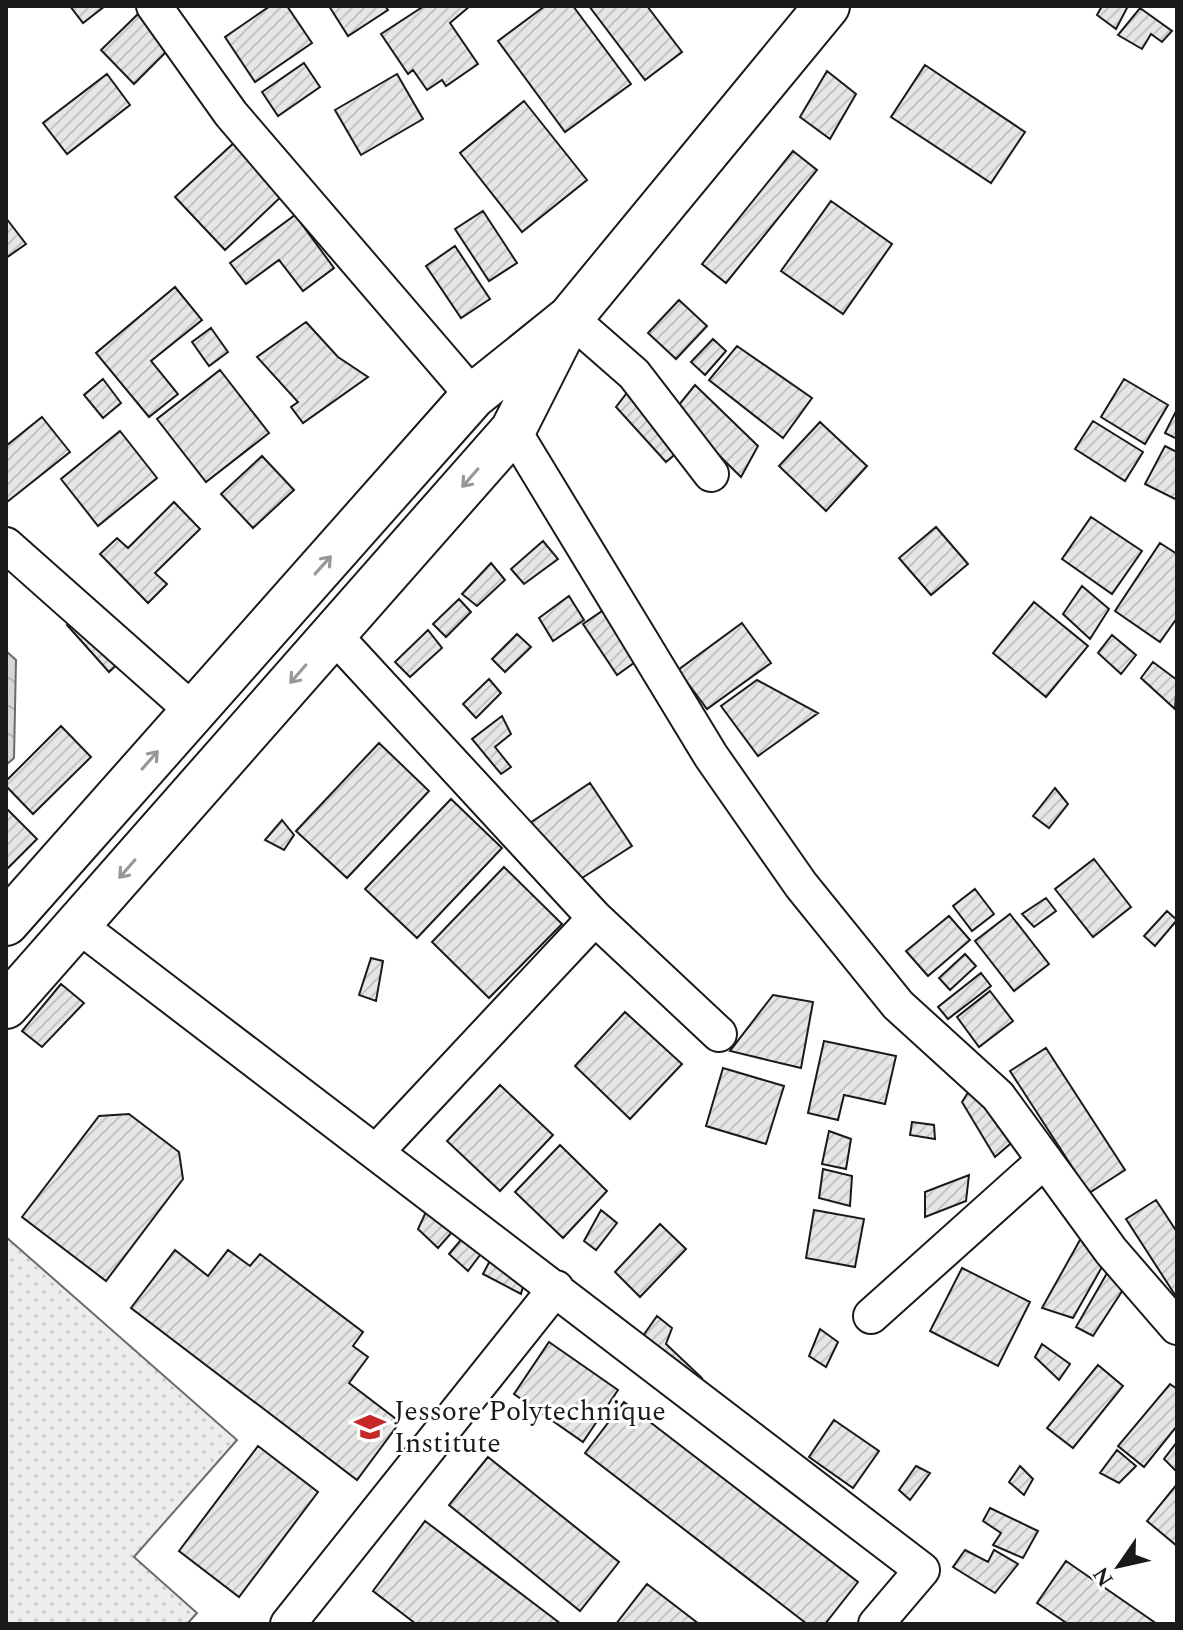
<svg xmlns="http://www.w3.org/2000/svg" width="1183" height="1630" viewBox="0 0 1183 1630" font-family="Spectral,serif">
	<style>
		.green { fill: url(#green-dots); stroke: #6a6a6a; stroke-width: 2 }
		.water { fill: url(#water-ripples); stroke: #6a6a6a; stroke-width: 2 }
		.building { fill: url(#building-hatch); stroke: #1a1a1a; stroke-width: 2 }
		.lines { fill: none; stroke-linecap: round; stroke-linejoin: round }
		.street-casing { stroke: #1a1a1a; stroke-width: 38 }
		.highway-casing { stroke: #1a1a1a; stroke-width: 48 }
		.street { stroke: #fff; stroke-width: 34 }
		.highway { stroke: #fff; stroke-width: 44 }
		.oneway { stroke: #989898 }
		.labels { text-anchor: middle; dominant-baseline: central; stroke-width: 6; stroke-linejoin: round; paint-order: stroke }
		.poi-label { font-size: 28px; fill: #1a1a1a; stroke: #fff; text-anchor: start }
	</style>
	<defs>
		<pattern id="green-dots" width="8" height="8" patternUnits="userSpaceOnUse" patternTransform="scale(2)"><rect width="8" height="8" fill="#ededed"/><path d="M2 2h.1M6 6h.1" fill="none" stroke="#cbcbcb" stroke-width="1.8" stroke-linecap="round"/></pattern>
		<pattern id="water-ripples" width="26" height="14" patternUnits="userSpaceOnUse" patternTransform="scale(2)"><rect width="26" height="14" fill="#d7d7d7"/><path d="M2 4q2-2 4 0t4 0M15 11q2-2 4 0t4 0" fill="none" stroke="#b8b8b8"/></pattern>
		<pattern id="building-hatch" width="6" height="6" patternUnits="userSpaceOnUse" patternTransform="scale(2)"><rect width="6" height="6" fill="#e6e6e6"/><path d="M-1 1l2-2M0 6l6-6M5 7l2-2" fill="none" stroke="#c5c5c5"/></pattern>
	</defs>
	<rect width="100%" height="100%" fill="#fff"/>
	<path class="green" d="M6 1237 237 1440 134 1557 197 1613 187 1624H6Z"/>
	<path class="water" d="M6 651 16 660 14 758 6 765Z"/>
	<path class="building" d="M70 6H105L83 23Z
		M270 6H287L312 43 255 82 225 37Z
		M329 6H385L388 10 348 36Z
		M424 6H470L450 23 478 64 446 86 442 80 427 90 413 70 408 74 381 34Z
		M545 6H573L631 84 565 132 498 41Z
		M589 6H647L682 52 645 80Z
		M1102 6H1128L1116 29 1097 15Z
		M1140 8 1172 31 1162 42 1151 34 1142 49 1118 35Z
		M138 14 170 48 134 84 101 50Z
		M304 63 320 87 278 116 262 92Z
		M925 65 1025 132 991 183 891 117Z
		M827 71 856 94 830 139 800 117Z
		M107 74 130 105 67 154 43 123Z
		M397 74 423 119 361 155 335 110Z
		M524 101 587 180 522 232 460 153Z
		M236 141 285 193 225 250 175 197Z
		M793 151 817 170 726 283 702 264Z
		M831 201 892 244 843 314 781 271Z
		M483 211 517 263 489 281 455 229Z
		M295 215 334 268 303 291 279 260 246 284 230 263Z
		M6 218 26 244 6 258Z
		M455 246 490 299 461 318 426 266Z
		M175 287 202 320 151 361 178 394 149 417 96 353Z
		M679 300 707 326 676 359 648 333Z
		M306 322 338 357 368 377 303 423 291 407 298 402 257 357Z
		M211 328 228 352 209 366 192 342Z
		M713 339 726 351 705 375 691 362Z
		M737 346 812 398 783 438 709 380Z
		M220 370 269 433 206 482 157 419Z
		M103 379 121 403 103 418 84 395Z
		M1124 379 1168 405 1145 444 1101 417Z
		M633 385 685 446 666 462 616 407Z
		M695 385 758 446 741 477 674 411Z
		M1175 413 1177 414V439L1165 433Z
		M42 417 70 452 7 502 6 446Z
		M1093 421 1143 452 1125 481 1075 449Z
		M820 422 867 466 826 511 779 466Z
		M120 431 157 478 98 526 61 479Z
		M1165 446 1177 452V500L1145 484Z
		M262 456 294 490 253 528 221 494Z
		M174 502 200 529 155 573 167 584 148 603 100 554 117 538 128 548Z
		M1091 517 1142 551 1112 594 1062 559Z
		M936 527 968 564 931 595 899 558Z
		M543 541 558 559 524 584 511 569Z
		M1160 543 1177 554V618L1160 642 1115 611Z
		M491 563 505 580 477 606 462 594Z
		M1082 586 1109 609 1090 639 1063 614Z
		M569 596 584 620 553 641 539 618Z
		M459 599 471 612 446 637 433 624Z
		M94 600 136 647 109 672 67 625Z
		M1034 602 1088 646 1046 697 993 653Z
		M605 609 638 660 617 675 583 624Z
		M742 623 771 663 707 709 678 670Z
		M428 630 442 648 410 677 395 662Z
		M517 634 531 647 505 672 492 659Z
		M1112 635 1136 655 1121 674 1098 653Z
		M1153 662 1177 680 1175 709 1141 678Z
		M489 679 501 693 476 718 463 704Z
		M757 680 818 713 758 756 721 706Z
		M502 716 511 734 495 747 511 767 501 774 472 739Z
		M61 726 91 757 33 814 6 786V781Z
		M379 743 429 791 347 878 296 831Z
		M590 783 632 846 568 887 527 825Z
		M1055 788 1068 804 1049 828 1033 816Z
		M451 799 502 848 417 938 365 889Z
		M6 808 37 839 6 870Z
		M282 820 294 835 284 850 265 840Z
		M1094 859 1131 907 1093 937 1055 889Z
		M504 867 562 924 489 998 432 942Z
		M975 889 994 914 972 931 953 906Z
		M1046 898 1056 911 1034 927 1022 914Z
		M1167 911 1177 920 1155 946 1144 936Z
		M1010 914 1049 964 1014 991 975 941Z
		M949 916 970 940 928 976 906 951Z
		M965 954 976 966 950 990 939 978Z
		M371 958 383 961 376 1001 359 995Z
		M981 973 991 986 948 1019 938 1007Z
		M61 984 84 1003 42 1047 22 1031Z
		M990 991 1013 1021 979 1047 957 1017Z
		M773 995 813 1002 801 1068 730 1051Z
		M625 1012 682 1064 630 1119 575 1066Z
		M824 1041 896 1056 885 1104 844 1095 838 1120 808 1113Z
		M1046 1048 1125 1170 1089 1193 1010 1071Z
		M723 1068 784 1086 766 1144 706 1126Z
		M976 1080 1016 1139 995 1157 962 1102Z
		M500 1085 553 1135 500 1191 447 1141Z
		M129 1114 179 1152 183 1179 106 1281 22 1217 99 1116Z
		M912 1122 934 1125 935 1139 910 1135Z
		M829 1131 851 1139 846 1169 822 1164Z
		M560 1145 607 1191 563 1238 515 1192Z
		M823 1169 852 1176 850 1206 819 1198Z
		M969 1175 966 1201 925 1217V1192Z
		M1156 1200 1177 1232V1298L1126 1219Z
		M431 1201 461 1222 438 1248 418 1229Z
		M601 1210 617 1223 596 1250 584 1241Z
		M814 1210 864 1219 855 1267 806 1258Z
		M660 1224 686 1249 640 1297 615 1272Z
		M470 1229 489 1243 468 1271 449 1254Z
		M1085 1231 1111 1251 1073 1318 1042 1308Z
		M175 1250 208 1276 228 1250 250 1266 260 1254 363 1332 353 1346 368 1357 349 1383 400 1422 357 1480 131 1308Z
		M494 1253 527 1272 521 1294 483 1274Z
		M1114 1261 1128 1282 1093 1336 1076 1327Z
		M962 1268 1030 1302 998 1366 930 1331Z
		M657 1316 672 1328 666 1344 702 1378 694 1389 638 1343Z
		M820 1329 838 1342 826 1367 809 1356Z
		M549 1342 618 1390 583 1442 514 1394Z
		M1042 1344 1070 1364 1059 1380 1035 1357Z
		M1098 1365 1123 1386 1073 1448 1047 1428Z
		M1170 1384 1177 1389V1426L1144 1467 1118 1446Z
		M624 1402 858 1582 825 1624H807L585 1453Z
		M834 1420 879 1451 853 1488 809 1457Z
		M1177 1442V1472L1164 1459Z
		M258 1446 318 1492 239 1597 179 1551Z
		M1117 1450 1136 1466 1119 1483 1100 1473Z
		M488 1457 619 1562 580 1611 449 1505Z
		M916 1466 930 1473 910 1500 899 1490Z
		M1020 1466 1033 1479 1024 1495 1009 1482Z
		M1177 1484V1546L1147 1521Z
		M990 1508 1038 1531 1023 1558 993 1545 1001 1533 983 1521Z
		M425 1521 561 1624H416L373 1591Z
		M965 1550 988 1562 994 1550 1018 1564 995 1593 953 1567Z
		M1066 1561 1157 1624H1068L1037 1603Z
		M647 1584 699 1624H616Z"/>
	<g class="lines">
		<defs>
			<path id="street" d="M154 6 231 114 473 396
				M570 318 634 374 711 474
				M513 430 711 756 801 885 898 1005 998 1096 1111 1251 1177 1327
				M6 545 193 711
				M333 634 595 918 376 1152
				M595 918 719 1034
				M78 925 922 1570 876 1624
				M871 1316 1045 1160
				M288 1624 556 1288"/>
			<path id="highway" d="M6 923 473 396 570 318 827 6
				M6 1006 513 430 563 331"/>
		</defs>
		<use href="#street" class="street-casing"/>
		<use href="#highway" class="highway-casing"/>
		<use href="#street" class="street"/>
		<use href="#highway" class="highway"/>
	</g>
	<defs><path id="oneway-shaft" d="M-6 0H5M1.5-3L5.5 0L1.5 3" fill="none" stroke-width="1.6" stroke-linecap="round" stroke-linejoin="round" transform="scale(2)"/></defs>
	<g class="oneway">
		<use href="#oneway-shaft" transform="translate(470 478) rotate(131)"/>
		<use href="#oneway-shaft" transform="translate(323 565) rotate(-48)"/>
		<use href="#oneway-shaft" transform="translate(298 674) rotate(131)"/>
		<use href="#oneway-shaft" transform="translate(150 760) rotate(-49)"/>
		<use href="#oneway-shaft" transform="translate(127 869) rotate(131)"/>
	</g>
	<defs>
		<symbol id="university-bare" viewBox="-9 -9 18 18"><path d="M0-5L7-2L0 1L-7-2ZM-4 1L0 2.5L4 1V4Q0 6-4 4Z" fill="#c62828" stroke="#fff" stroke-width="2.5" paint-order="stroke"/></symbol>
	</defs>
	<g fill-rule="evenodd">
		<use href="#university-bare" x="348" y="1405" width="44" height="44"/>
	</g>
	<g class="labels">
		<g class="poi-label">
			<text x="394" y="1411">Jessore Polytechnique<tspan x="394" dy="32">Institute</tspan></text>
		</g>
	</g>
	<rect width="1183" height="1630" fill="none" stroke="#1a1a1a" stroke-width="16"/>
	<g transform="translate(1119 1566) rotate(236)" stroke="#ffffff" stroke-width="6" paint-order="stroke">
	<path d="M0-6L14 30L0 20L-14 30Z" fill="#1a1a1a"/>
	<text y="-12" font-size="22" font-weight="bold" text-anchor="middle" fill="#1a1a1a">N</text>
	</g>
</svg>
